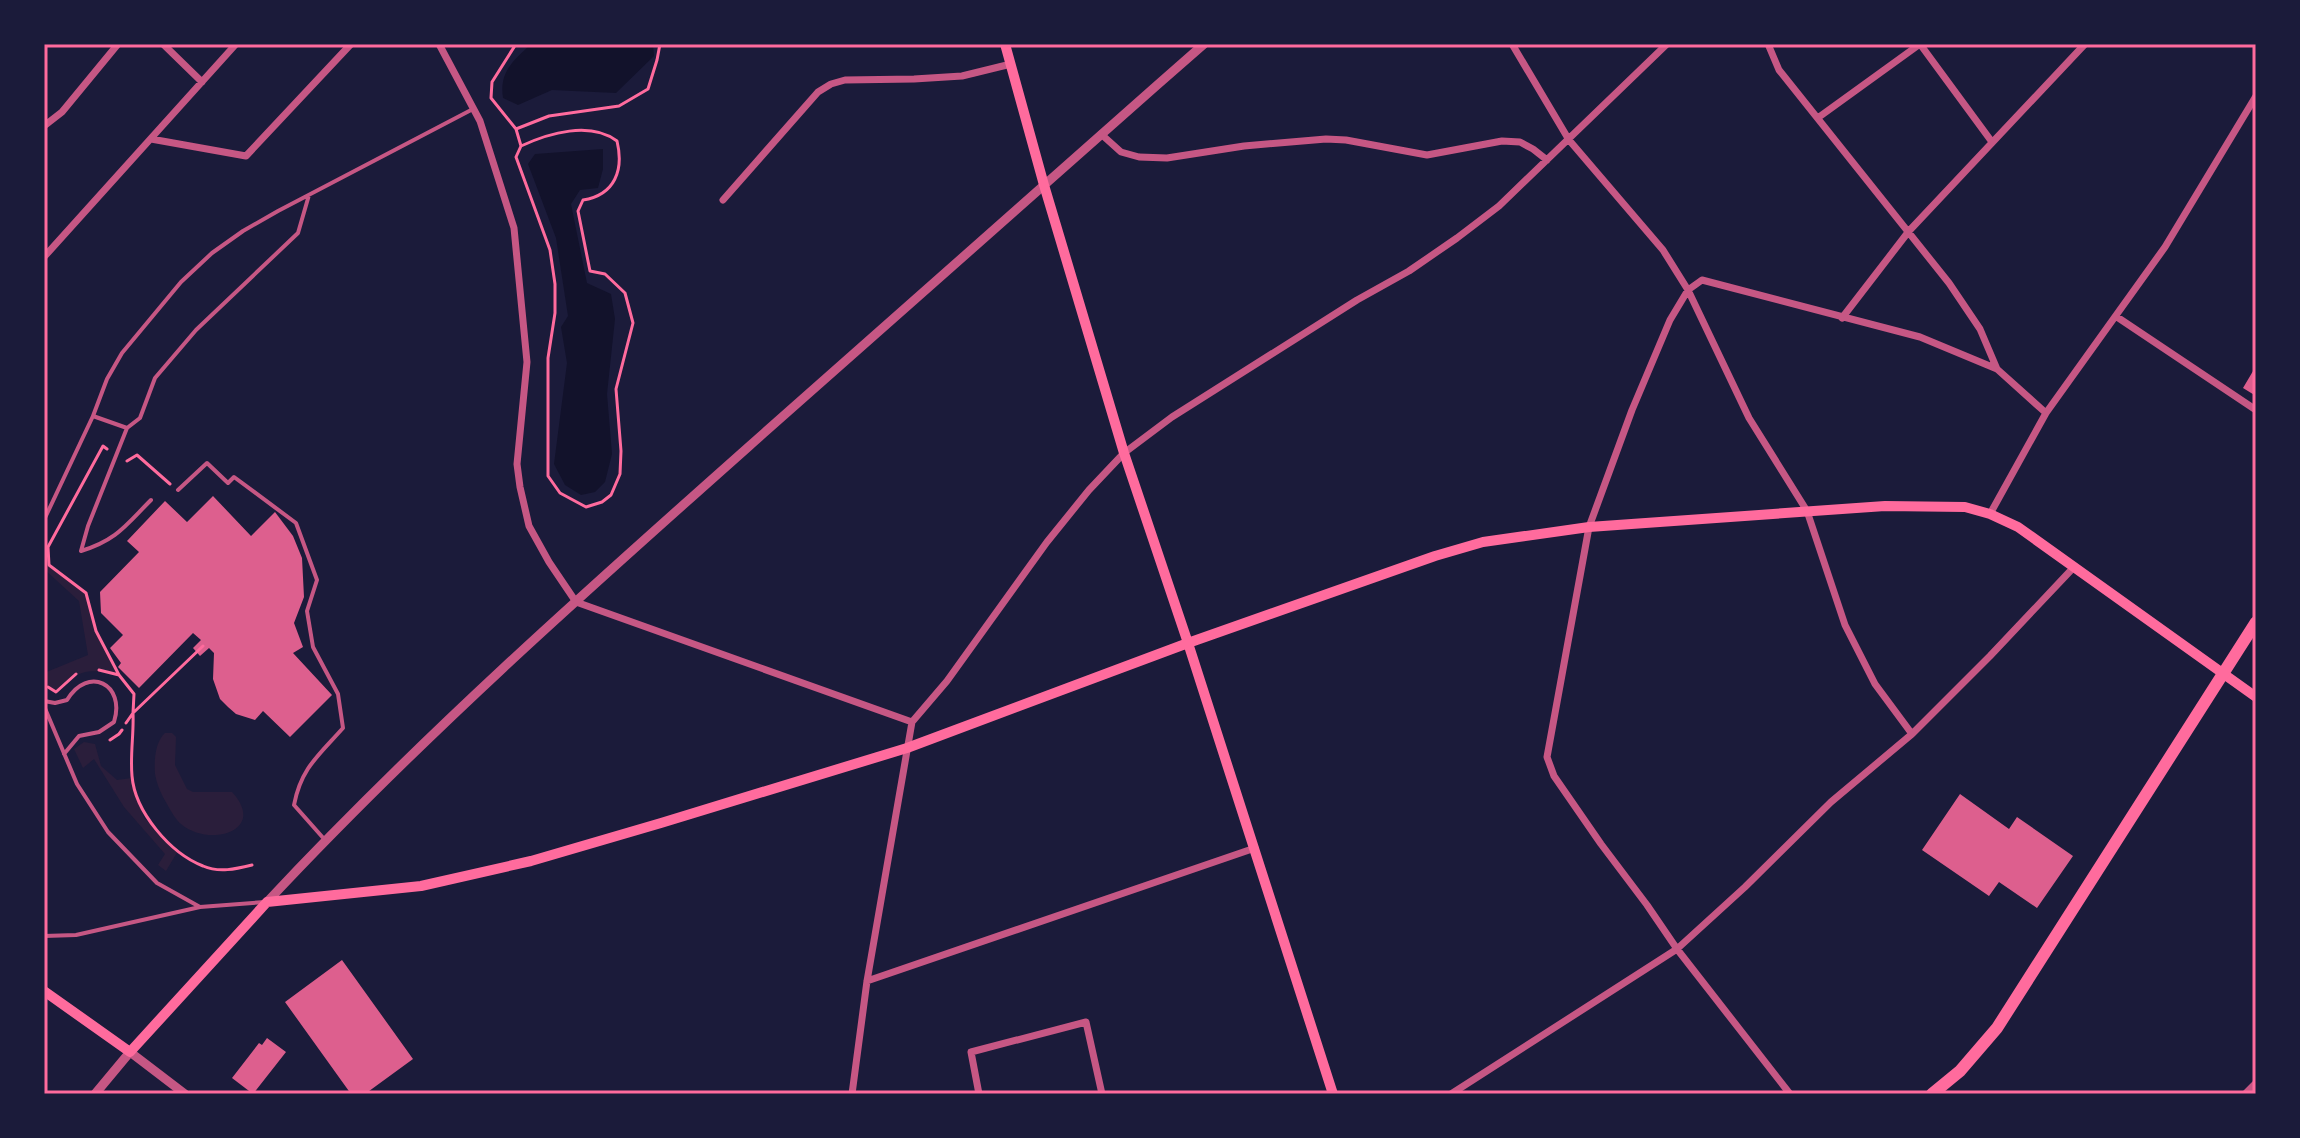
<svg xmlns="http://www.w3.org/2000/svg" width="2300" height="1138" viewBox="0 0 2300 1138" font-family="Mulish,sans-serif">
	<style>
		.green { fill: #2a1e3b }
		.water { fill: #12122b }
		.building { fill: #dd5f8e }
		.lines { fill: none; stroke-linecap: round; stroke-linejoin: round }
		.path { stroke: #ff6b9d; stroke-width: 3 }
		.service { stroke: #c65784; stroke-width: 4 }
		.minor { stroke: #c65784; stroke-width: 7 }
		.tertiary { stroke: #c65784; stroke-width: 9 }
		.secondary { stroke: #ff6b9d; stroke-width: 10 }
		.trunk { stroke: #ff6b9d; stroke-width: 12 }
		.neatline { fill: none; stroke: #ff6b9d; stroke-width: 3 }
	</style>
	<rect width="100%" height="100%" fill="#1b1b3a"/>
	<path class="green" d="M49 565 86 593 96 631 119 675C87 668 80 669 56 692 48 687 44 682 44 673L88 655 79 601 44 569V567Z
		M165 733H172L176 737 175 765 187 789 193 792H232C268 831 209 848 181 824 175 819 171 811 167 804 161 794 157 785 155 774 154 761 155 742 165 733Z
		M84 742 95 744 101 766 117 780 132 778 144 818 178 851 166 871 158 865 165 854 124 807 94 759 83 768 74 749Z"/>
	<path class="water" d="M531 44H653L654 56 616 93 552 90 518 105 503 98C499 72 513 61 531 44Z
		M603 149V169L598 188 580 190 571 204 587 283 611 294 615 319 607 394 612 454 605 482 595 492 581 495 565 485 554 464 567 363 561 327 568 316 556 238 528 164 535 154Z"/>
	<path class="building" d="M2256 366V396L2243 388Z
		M213 496 251 536 275 512 293 536 302 558 304 597 294 623 303 647 293 653 332 695 290 737 263 711 255 720 236 714 228 707 220 699 213 679 214 653 209 648 200 656 193 648 201 640 193 633 139 688 118 667 121 663 110 648 123 635 101 613 100 592 139 552 127 541 165 501 187 522Z
		M1960 794 2009 829 2017 817 2073 856 2037 908 1999 882 1989 896 1922 850Z
		M342 960 413 1059 365 1094H351L285 1002Z
		M267 1038 286 1052 253 1094 232 1078 259 1043 262 1045Z"/>
	<g class="lines">
		<path class="path" d="M516 44 492 82 491 98 516 129 549 116 619 106 648 89 657 60 660 44
			M516 129 521 146 516 157 550 250 555 284V313L548 358V476L560 493 586 507 602 502 611 495 620 474 621 451 616 389 633 323 625 293 605 274 590 271 578 211 583 200C615 195 624 170 617 141 590 121 549 133 521 146
			M107 449 103 446 48 547 49 565 86 593 96 631 119 675
			M127 461 137 455 170 484
			M203 646 133 713C134 733 130 755 132 776 135 812 170 853 203 866 219 873 236 869 252 865
			M99 670 119 675 134 694 133 713 126 723
			M48 687 56 692 76 674
			M110 740 119 734 122 730"/>
		<path class="service" d="M93 416 127 428 140 418 155 378 196 330 298 233 309 195
			M127 428 88 526 81 551C117 540 126 525 151 500
			M178 490 207 463 228 483 234 477 296 523 317 580 307 611 313 647 338 694 343 728C319 755 301 768 294 805L325 840
			M44 520 93 416 107 379 122 353 181 282 212 253 243 231 278 211 473 109
			M44 701 55 703 67 700C88 665 126 684 114 722L99 732 79 736 64 754
			M44 706 77 784 108 832 157 883 200 907
			M44 936 76 935 200 907 265 902"/>
		<path class="minor" d="M163 44 202 82
			M439 44 480 121 514 228 527 362 517 464 520 487 529 526 549 562 576 602 912 722
			M1512 44 1569 140 1663 250 1688 290 1749 418 1807 511 1845 625 1875 684 1912 734
			M1768 44 1779 70 1949 283 1980 329 1997 369
			M1920 44 1992 142
			M1819 117 1920 44
			M44 126 62 112 118 44
			M1101 134 1121 152 1139 157 1167 158 1244 146 1326 139 1346 140 1427 155 1502 141 1520 142 1533 149 1547 160
			M151 139 246 156 351 44
			M723 200 818 92 831 84 845 80 914 79 962 76 1011 64
			M44 257 236 44
			M2117 317 2256 410
			M1842 318 1909 231 2085 44
			M1990 514 2046 413 2165 247 2256 96
			M867 981 1255 848
			M852 1094 867 981 912 722 947 681 1047 542 1089 490 1124 453 1172 417 1357 300 1409 271 1457 238 1499 206 1667 44
			M979 1094 971 1052 1086 1022 1102 1094
			M1451 1094 1677 949 1745 887 1831 802 1912 734 1990 656 2074 567
			M1790 1094 1677 949 1647 905 1601 844 1554 776 1547 757 1589 527 1632 410 1670 320 1688 290 1702 280 1920 337 1997 369 2046 413
			M2245 1094 2256 1083"/>
		<path class="tertiary" d="M267 902C423 735 594 584 764 433 911 303 1057 173 1204 44
			M95 1094 130 1052 185 1094"/>
		<path class="secondary" d="M1005 44 1044 185 1124 453 1188 643 1333 1094
			M44 991 130 1052 267 902 421 886 531 861 661 823 907 748 1188 643 1435 556 1483 542 1589 527 1885 506 1965 507 1990 514 2018 527 2256 697"/>
		<path class="trunk" d="M1932 1094 1960 1071 1997 1028 2256 622"/>
	</g>
	<rect width="2300" height="1138" fill="none" stroke="#1b1b3a" stroke-width="92"/>
	<rect x="46" y="46" width="2208" height="1046" class="neatline"/>
</svg>
